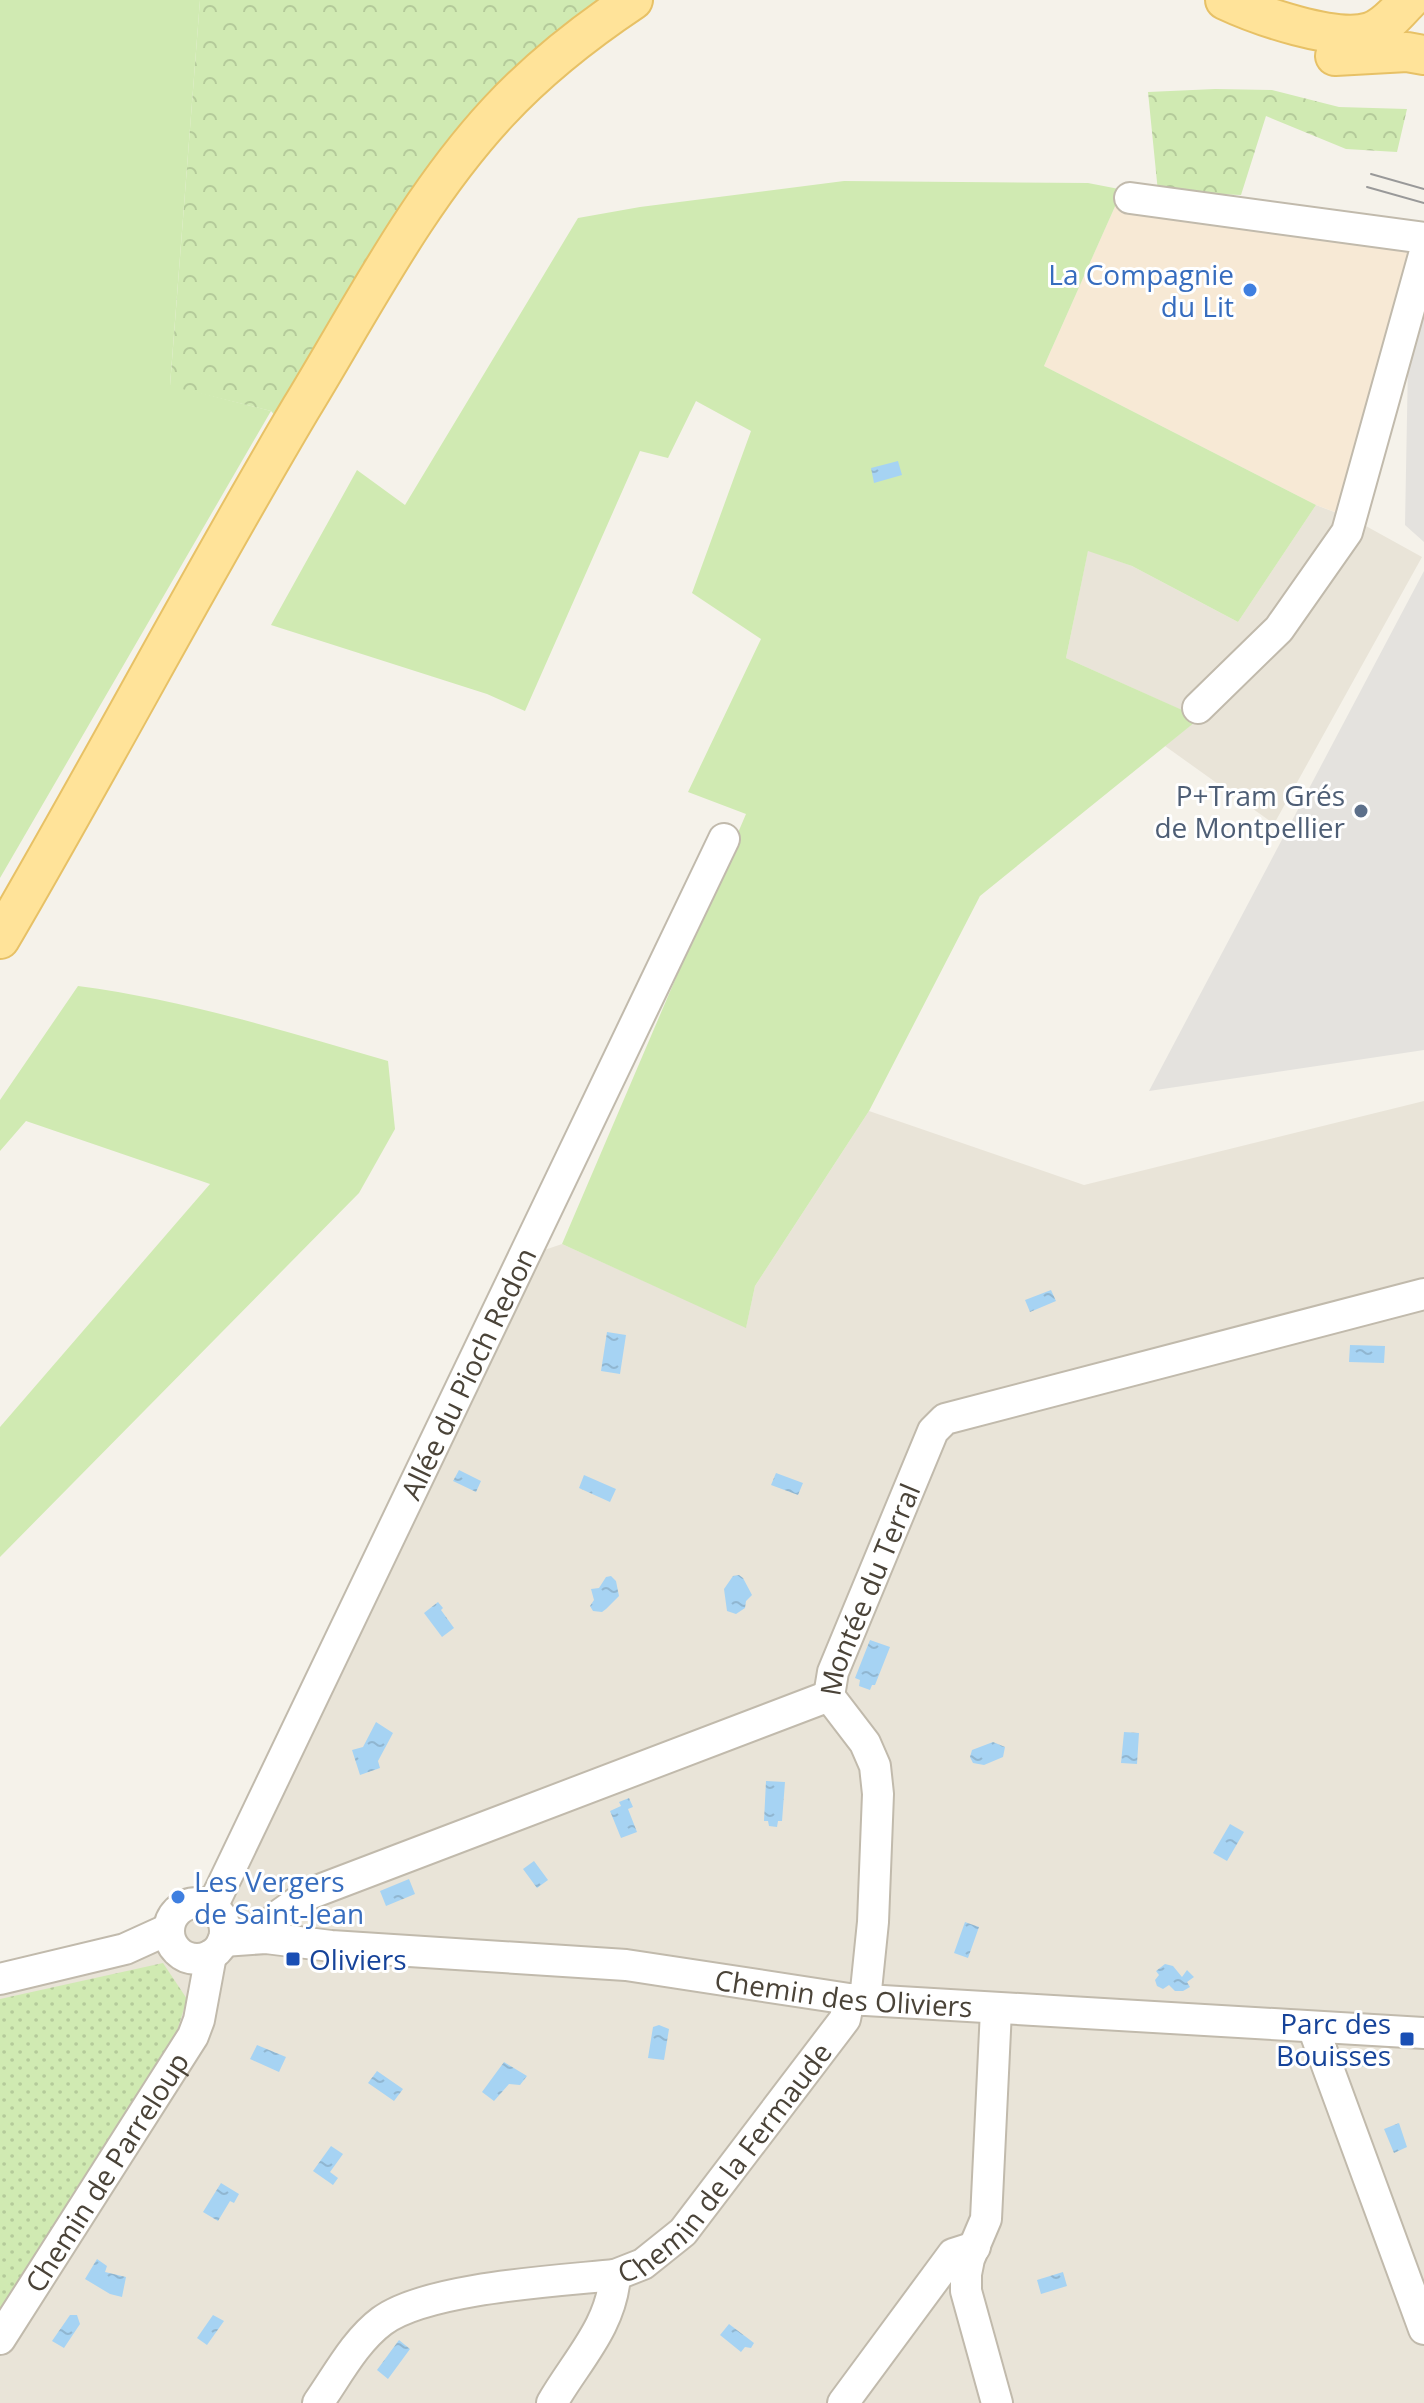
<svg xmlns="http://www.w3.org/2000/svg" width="1424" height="2403" viewBox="0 0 1424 2403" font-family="'Open Sans',sans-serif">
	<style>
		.residential { fill: #e9e4d8 }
		.commercial { fill: #f7e9d5 }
		.green { fill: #d0eab2 }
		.forest { fill: url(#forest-crowns) }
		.garden { fill: url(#garden-dots) }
		.parking { fill: #e4e2de }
		.water { fill: url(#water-ripples) }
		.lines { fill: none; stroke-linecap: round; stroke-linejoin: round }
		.minor-casing { stroke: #c1baac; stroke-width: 34 }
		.major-casing { stroke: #e7c166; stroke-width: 42 }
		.minor { stroke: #fff; stroke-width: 30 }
		.major { stroke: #ffe399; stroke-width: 38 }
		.tram { stroke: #999; stroke-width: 2 }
		.shop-dot { fill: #3f7fe0; stroke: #fff; stroke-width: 3 }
		.service-dot { fill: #5c6f8a; stroke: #fff; stroke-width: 3 }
		.transit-dot { fill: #1a4fb4; stroke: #fff; stroke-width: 3 }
		.labels { text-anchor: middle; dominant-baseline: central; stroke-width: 6; stroke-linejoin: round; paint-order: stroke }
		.shop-label { font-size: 28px; fill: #366cbe; stroke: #fff; text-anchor: end }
		.service-label { font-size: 28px; fill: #4e5e75; stroke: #fff; text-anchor: end }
		.street-label { font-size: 28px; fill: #4a4338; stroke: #fff }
		.transit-label { font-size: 28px; fill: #164399; stroke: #fff; text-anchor: start }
	</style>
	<defs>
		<pattern id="forest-crowns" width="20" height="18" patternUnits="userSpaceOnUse" patternTransform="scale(2)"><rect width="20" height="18" fill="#d0eab2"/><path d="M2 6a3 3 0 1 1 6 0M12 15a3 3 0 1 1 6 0" fill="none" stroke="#b4ca9a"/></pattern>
		<pattern id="garden-dots" width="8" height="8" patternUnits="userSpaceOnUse" patternTransform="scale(2)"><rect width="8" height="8" fill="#d0eab2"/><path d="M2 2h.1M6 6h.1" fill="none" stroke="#b4ca9a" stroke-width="1.8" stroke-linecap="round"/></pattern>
		<pattern id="water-ripples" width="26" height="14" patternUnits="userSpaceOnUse" patternTransform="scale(2)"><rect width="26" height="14" fill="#a6d3f3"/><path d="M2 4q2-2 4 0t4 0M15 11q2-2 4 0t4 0" fill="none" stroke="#90b6d1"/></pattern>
	</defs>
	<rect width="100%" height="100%" fill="#f5f2ea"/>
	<path class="residential" d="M1316 505 1355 520 1422 557 1274 824 1165 746 1199 718 1066 658 1088 550 1132 566 1238 622Z
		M1424 1101V2403H0V1968L151 1927 205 1887 512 1261 562 1244 746 1327 755 1286 869 1111 1084 1185Z"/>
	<path class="commercial" d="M1117 202 1414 248 1343 515 1316 505 1044 366Z"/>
	<path class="green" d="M0 0H200L170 385 271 411 0 878Z
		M844 181 1088 183 1119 189 1117 202 1044 366 1316 505 1238 622 1132 566 1088 551 1066 658 1200 718 980 896 869 1111 755 1286 746 1328 562 1244 746 814 688 792 761 639 692 593 751 431 696 401 668 458 640 451 525 711 487 694 271 625 357 470 405 505 578 218 640 207Z
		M78 986C184 1000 285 1031 388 1061L395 1129 359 1193 0 1557V1427L210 1184 26 1121 0 1151V1100Z"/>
	<path class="forest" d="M200 0H634L498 111 288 431 271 411 170 386Z
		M1215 89 1272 90 1339 107 1407 109 1397 152 1346 149 1266 116 1241 195 1158 192 1148 92Z"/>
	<path class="garden" d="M163 1963 187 1999 177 2031 0 2314V1999Z"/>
	<path class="parking" d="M1424 305V542L1405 525 1408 363Z
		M1424 571V1050L1149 1091Z"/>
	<path class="water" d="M898 461 902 475 874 483 871 468Z
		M1051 1290 1056 1301 1030 1312 1025 1300Z
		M607 1332 626 1335 620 1374 601 1371Z
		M1350 1345 1385 1346 1384 1363 1349 1362Z
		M459 1470 481 1481 476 1492 453 1481Z
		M776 1473 803 1483 798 1495 771 1485Z
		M584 1475 616 1489 610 1502 579 1488Z
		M739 1575 743 1578 752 1595 746 1601 745 1608 736 1614 727 1611 724 1589 733 1576Z
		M606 1577 611 1576 616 1581 619 1596 606 1609 602 1612 593 1611 590 1606 594 1600 591 1589 599 1588Z
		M438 1602 443 1608 441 1610 454 1628 442 1637 424 1613Z
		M870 1640 890 1647 875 1685H872L870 1690 859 1686 860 1680 855 1678Z
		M376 1722 393 1733 378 1761 380 1768 360 1775 352 1750 363 1747Z
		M1124 1732 1139 1733 1137 1764 1121 1763Z
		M993 1742 1005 1747 1003 1757 984 1765 973 1763 970 1757 972 1750Z
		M766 1781 785 1782 782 1821H778L777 1827 769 1826 768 1821H764Z
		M629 1798 633 1807 628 1809 637 1832 621 1838 610 1811 621 1806 619 1802Z
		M1230 1824 1244 1832 1227 1861 1213 1853Z
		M534 1861 548 1880 537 1888 523 1869Z
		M409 1879 415 1894 386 1906 380 1891Z
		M965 1922 979 1927 968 1958 954 1953Z
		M1165 1964 1173 1966 1182 1977 1187 1970 1194 1977 1187 1982 1190 1987 1183 1991H1175L1169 1985 1163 1989 1157 1986 1155 1980 1159 1975 1156 1971Z
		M659 2025 669 2029 664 2060 648 2058 653 2027Z
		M257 2045 286 2057 279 2072 250 2059Z
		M1375 2052 1376 2065 1350 2068 1347 2056Z
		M504 2062 527 2076 520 2085 509 2084 494 2101 482 2092Z
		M377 2071 403 2089 394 2101 368 2083Z
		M1399 2123 1407 2147 1394 2153 1384 2129Z
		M331 2146 343 2154 330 2172 338 2178 333 2185 313 2171Z
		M221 2183 239 2194 234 2203 230 2201 218 2221 203 2212Z
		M97 2259 107 2266 105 2272 126 2277 122 2297 110 2294 85 2279Z
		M1063 2272 1067 2286 1041 2294 1037 2280Z
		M70 2315H77L80 2324 64 2348 52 2341Z
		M213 2315 224 2321 207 2345 197 2338Z
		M729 2324 754 2343 751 2348 745 2347 741 2352 720 2335Z
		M399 2340 410 2349 388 2379 377 2370Z"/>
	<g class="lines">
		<defs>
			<g id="minor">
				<path d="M1130 198 1424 238"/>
				<path d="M1198 708 1279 629 1347 532 1424 255"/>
				<path id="s1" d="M829 1696 833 1672 933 1431 945 1419 1424 1294"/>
				<path d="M829 1696 865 1743 875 1766 878 1794 873 1922 865 2000"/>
				<circle cx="197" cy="1931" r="28"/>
				<path id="s2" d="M212 1907 724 839"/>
				<path d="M266 1938 278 1916 309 1894 829 1696"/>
				<path id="s3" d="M223 1941 266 1938 331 1946 626 1965 849 1999 1424 2033"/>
				<path d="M0 1979 125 1949 169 1929"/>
				<path d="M996 2010 986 2219 969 2259 966 2274V2291L997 2403"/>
				<path d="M1313 2027 1424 2329"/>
				<path id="s4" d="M0 2339 193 2036 199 2020 211 1955"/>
				<path d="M318 2403C337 2376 355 2341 382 2321 427 2288 556 2281 615 2275"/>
				<path id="s5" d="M552 2403C576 2361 612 2326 615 2275L643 2264 683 2232 845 2019 849 1999"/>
				<path d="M843 2403 953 2254 975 2247"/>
			</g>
			<path id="major" d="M1225 0C1257 15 1336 43 1370 32 1386 27 1398 11 1409 0
				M1335 56 1407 52 1424 55
				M0 939C103 763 197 583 301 408 362 308 418 198 498 112 537 70 585 32 633 0"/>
		</defs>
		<use href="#minor" class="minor-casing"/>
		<use href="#major" class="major-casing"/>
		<use href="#minor" class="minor"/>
		<use href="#major" class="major"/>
		<path class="tram" d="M1371 174 1424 189
			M1367 187 1424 203"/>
	</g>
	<g class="shop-dot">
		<circle cx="1250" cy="290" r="8"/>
		<circle cx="178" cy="1897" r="8"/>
	</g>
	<circle class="service-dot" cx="1361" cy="811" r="8"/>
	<g class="transit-dot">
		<rect x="285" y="1951" width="16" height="16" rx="4"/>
		<rect x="1399" y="2031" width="16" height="16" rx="4"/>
	</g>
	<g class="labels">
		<g class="shop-label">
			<text x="1234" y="274">La Compagnie<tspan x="1234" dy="32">du Lit</tspan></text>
			<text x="194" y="1881" text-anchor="start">Les Vergers<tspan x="194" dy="32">de Saint-Jean</tspan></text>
		</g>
		<g class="service-label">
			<text x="1345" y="795">P+Tram Grés<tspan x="1345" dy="32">de Montpellier</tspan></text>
		</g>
		<g class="street-label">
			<text stroke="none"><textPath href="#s2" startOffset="592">Allée du Pioch Redon</textPath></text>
			<text stroke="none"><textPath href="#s1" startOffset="114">Montée du Terral</textPath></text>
			<text stroke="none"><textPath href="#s3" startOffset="624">Chemin des Oliviers</textPath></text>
			<text stroke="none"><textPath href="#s5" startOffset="304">Chemin de la Fermaude</textPath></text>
			<text stroke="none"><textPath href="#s4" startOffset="198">Chemin de Parreloup</textPath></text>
		</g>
		<g class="transit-label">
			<text x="309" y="1959">Oliviers</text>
			<text x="1391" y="2023" text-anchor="end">Parc des<tspan x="1391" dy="32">Bouisses</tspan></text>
		</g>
	</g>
</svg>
